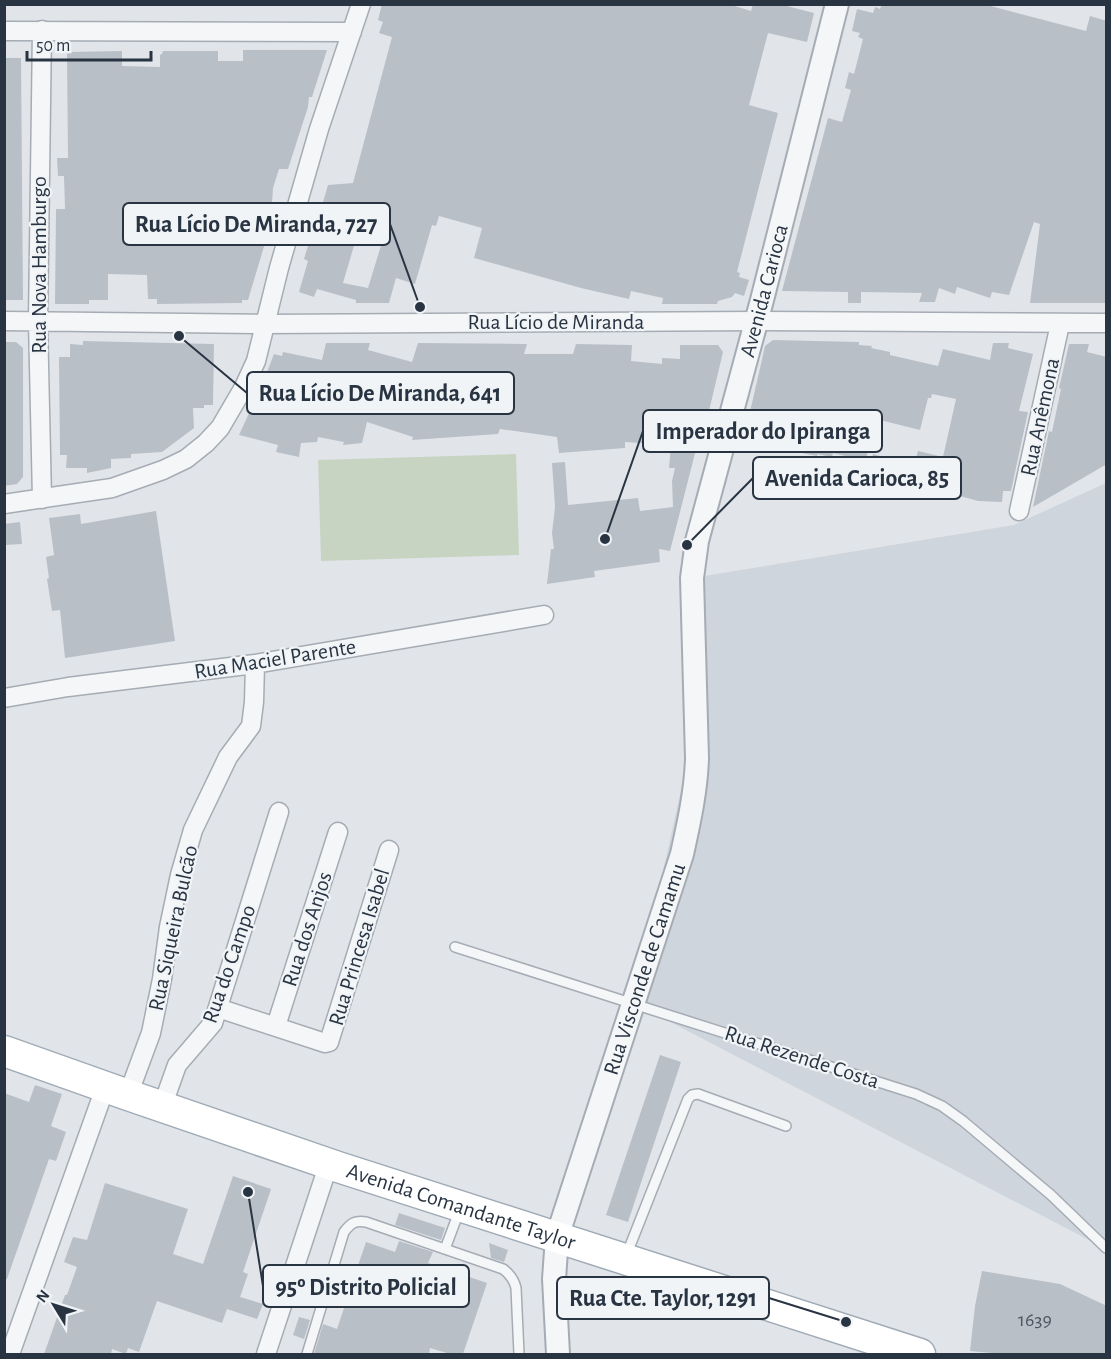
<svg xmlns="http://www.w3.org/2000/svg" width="1111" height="1359" viewBox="0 0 1111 1359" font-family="'Alegreya Sans',sans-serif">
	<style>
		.built { fill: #cfd5dc }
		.green { fill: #c8d4c2 }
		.building { fill: #b8bfc7; fill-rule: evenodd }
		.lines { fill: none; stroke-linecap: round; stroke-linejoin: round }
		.service-casing { stroke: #a6acb4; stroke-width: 12 }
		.minor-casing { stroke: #a6acb4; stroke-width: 21 }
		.tertiary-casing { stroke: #a6acb4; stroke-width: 26 }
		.primary-casing { stroke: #a0abb6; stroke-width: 33 }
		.service { stroke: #f4f6f8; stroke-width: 9 }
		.minor { stroke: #f4f6f8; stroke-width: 18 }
		.tertiary { stroke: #f4f6f8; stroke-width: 22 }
		.primary { stroke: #fff; stroke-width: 30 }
		.labels { text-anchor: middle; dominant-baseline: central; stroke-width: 4.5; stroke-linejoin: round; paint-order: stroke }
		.number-label { font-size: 20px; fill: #4d5763 }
		.street-label { font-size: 22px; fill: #293442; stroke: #f1f4f7 }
		.leader { fill: none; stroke: #293442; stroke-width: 2 }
		.callout-dot { fill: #293442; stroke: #f1f4f7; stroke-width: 2 }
		.callout { fill: #f1f4f7; stroke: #293442; stroke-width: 2 }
		.callout-label { font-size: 24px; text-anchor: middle; font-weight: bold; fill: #293442 }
	</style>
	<rect width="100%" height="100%" fill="#e1e5ea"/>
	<path class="built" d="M1106 483V1249L634 1003 696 722 692 578 1014 525Z"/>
	<path class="green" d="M516 454 519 555 321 561 318 460Z"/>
	<path class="building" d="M382 4H728L751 11 753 4H779L814 13 807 42 768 33 749 105 778 113 737 272 740 273 739 277 749 280 744 296 735 293 732 297 718 301 717 304H662L663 298 631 291 629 299 581 288 474 258 482 228 439 216 436 226 432 225 415 284 396 278 389 303H356V300L317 289 314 297 299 292 308 261 304 259 308 246H310L328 185 353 183 392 37 379 33 383 22 378 20ZM361 222 386 229 368 288 343 283Z
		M882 4H983L1086 31 1090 16 1107 21V303H1030L1040 224 1034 222 1009 295 992 292 990 298 957 287 955 294 939 288 935 302H919L922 293 861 292V303H848V292L782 291 828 118 842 122 851 90 845 88 849 72 854 74 863 39 858 37 860 33 852 31 857 9 873 13 875 7 880 9Z
		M243 50H327L312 97H309L308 107 288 169H279L273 188 272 203H277L248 300H242V303L157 304V299H148L147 275 108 274V300H89V304H55L56 209H65L64 176H58L57 158H68L67 52 122 51V66L160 67V55L162 54 163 51H218V61H243Z
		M4 58H21L23 300H4Z
		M773 340 859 342V345L872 346 871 348 890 352V355L938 366 943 349 990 360 993 343H1009L1008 348 1033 354 1019 411 1028 412 1011 491H1003L1002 502 978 501 935 489 936 485 911 479V481L870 468 873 454 914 466 918 451 943 457 956 399 932 394 931 398H928L920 430 876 419 874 426 872 425 866 461 833 453 832 457 817 454V456L792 451V452L742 447 765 346Z
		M83 341 214 344 213 405H204V408H193L194 428 162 452 131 454V458L111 459V468L87 473V468H66L67 455H60L59 357H70V344L83 345Z
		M4 342H16L23 348V477L17 484 4 486Z
		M326 343H370L368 350 412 362 418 343 527 344 524 354H573L576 344 632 345 631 361 662 364V358L680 359V345H718L723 352 709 411H711L707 427 702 426 670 551 659 549 660 562 594 571 595 577 547 584 551 549H554L552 533 555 507 552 463 565 462 568 505 638 498 640 511 673 507 672 481 675 468H669L671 445 625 442V448L559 453 557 437 500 429 498 434 412 440 413 437 367 422 362 443 343 445 344 442 318 437 317 442 301 443 299 457 276 452 278 445 239 435 262 385 274 354 282 356 283 352 322 360Z
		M1069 344H1089L1087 352 1107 357V464L1033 507 1049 431 1052 432 1061 389 1059 388Z
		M156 511 175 641 65 658 60 610 52 611 47 579 49 578 46 557 54 555 49 518 80 514 81 524Z
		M20 522 22 544 4 545V524Z
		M660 1055 681 1062 628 1222 606 1215Z
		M35 1085 62 1094 51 1126 66 1132 56 1161 49 1159 7 1279H4V1093L29 1102Z
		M233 1176 271 1189 243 1272 248 1274 240 1297 263 1304 257 1319 227 1309 222 1323 157 1301 139 1352 128 1348 126 1354 112 1349 111 1354H44L65 1295H67L77 1267 64 1262 73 1237 87 1240 105 1183 188 1209 173 1254 203 1264Z
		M399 1213 445 1228 441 1240 395 1225Z
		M399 1241 433 1252 428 1263 487 1283 463 1354H450L430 1348 429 1354H314L323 1324 337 1329 345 1305 330 1300 334 1288 349 1292 366 1242 395 1252Z
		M489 1243 508 1250 504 1262 491 1258Z
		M982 1271 1060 1284 1107 1306V1354H1003L970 1351 975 1306Z
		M299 1317 310 1320 304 1339 293 1335Z"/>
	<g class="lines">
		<defs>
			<path id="service" d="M455 947 916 1094 942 1106 963 1121 1051 1195 1106 1248
				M445 1249 460 1209
				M626 1256 688 1099 692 1095 698 1094 786 1126
				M307 1354 344 1232C351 1223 355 1220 366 1222L503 1269C510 1274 514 1280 516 1288L519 1354"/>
			<path id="minor" d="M42 30 38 321 42 499
				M4 31 352 32
				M4 321 267 324 757 321 1106 323
				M4 504 112 488 163 470 186 459 206 443 220 428 244 387 256 361 279 268 319 129 361 4
				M1019 511 1060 324
				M4 698 68 687 255 664 544 615
				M218 1008 325 1043 329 1042 389 850
				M276 1026 338 832
				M128 1095 151 1033 162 979 169 927 180 875 193 830 228 757 251 726 254 702 255 664
				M162 1107 177 1065 213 1023 279 812
				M10 1354 105 1088
				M266 1354 329 1163"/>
			<g id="tertiary">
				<path id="s1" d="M558 1354 554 1279 557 1237 682 854C689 822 696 791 697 758L692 578 697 541 762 300 837 4"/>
			</g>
			<g id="primary">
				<path id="s2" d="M4 1051 128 1095 338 1167 920 1354"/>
			</g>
		</defs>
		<use href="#service" class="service-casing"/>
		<use href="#minor" class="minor-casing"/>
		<use href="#tertiary" class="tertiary-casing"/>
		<use href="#primary" class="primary-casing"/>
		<use href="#service" class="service"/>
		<use href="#minor" class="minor"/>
		<use href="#tertiary" class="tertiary"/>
		<use href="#primary" class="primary"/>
	</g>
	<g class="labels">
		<g class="number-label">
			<text x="1035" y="1320">1639</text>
		</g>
		<g class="street-label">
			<text transform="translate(39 265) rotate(-90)">Rua Nova Hamburgo</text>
			<text stroke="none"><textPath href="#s1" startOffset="1094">Avenida Carioca</textPath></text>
			<text x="556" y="322">Rua Lício de Miranda</text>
			<text transform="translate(1040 417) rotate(-78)">Rua Anêmona</text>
			<text transform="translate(275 659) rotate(-9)">Rua Maciel Parente</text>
			<text transform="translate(173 928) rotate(-78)">Rua Siqueira Bulcão</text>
			<text transform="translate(307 929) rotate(-72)">Rua dos Anjos</text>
			<text transform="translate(359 947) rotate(-73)">Rua Princesa Isabel</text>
			<text transform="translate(229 964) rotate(-71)">Rua do Campo</text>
			<text stroke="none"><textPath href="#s1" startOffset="399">Rua Visconde de Camamu</textPath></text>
			<text transform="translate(802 1057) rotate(18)">Rua Rezende Costa</text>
			<text stroke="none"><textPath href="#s2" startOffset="483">Avenida Comandante Taylor</textPath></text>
		</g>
	</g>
	<path class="leader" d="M420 307L390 224M179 336L247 393M605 539L643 431M687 545L753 478M248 1192L263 1286M846 1322L769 1298"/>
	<g class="callout-dot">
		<circle cx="420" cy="307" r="6"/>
		<circle cx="179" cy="336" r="6"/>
		<circle cx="605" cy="539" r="6"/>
		<circle cx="687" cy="545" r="6"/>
		<circle cx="248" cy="1192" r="6"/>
		<circle cx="846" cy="1322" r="6"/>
	</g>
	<g class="callout">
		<rect x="123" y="203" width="267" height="42" rx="6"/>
		<rect x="247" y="372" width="267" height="42" rx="6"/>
		<rect x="643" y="410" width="239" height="42" rx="6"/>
		<rect x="753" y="457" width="208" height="42" rx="6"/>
		<rect x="263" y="1265" width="206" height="42" rx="6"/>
		<rect x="557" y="1277" width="212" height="42" rx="6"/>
	</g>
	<g class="callout-label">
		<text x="256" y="232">Rua Lício De Miranda, 727</text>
		<text x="380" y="401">Rua Lício De Miranda, 641</text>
		<text x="763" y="439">Imperador do Ipiranga</text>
		<text x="857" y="486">Avenida Carioca, 85</text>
		<text x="366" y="1295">95º Distrito Policial</text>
		<text x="663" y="1306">Rua Cte. Taylor, 1291</text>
	</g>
	<rect width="1111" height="1359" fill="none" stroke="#293442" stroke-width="12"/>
	<g transform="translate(54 1305) rotate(308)" stroke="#f1f4f7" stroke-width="4.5" paint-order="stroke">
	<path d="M0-4.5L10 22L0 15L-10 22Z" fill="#293442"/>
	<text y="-9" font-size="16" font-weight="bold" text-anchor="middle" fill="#293442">N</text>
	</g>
	<path d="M27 51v9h124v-9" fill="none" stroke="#293442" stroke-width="3"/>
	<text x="36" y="51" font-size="18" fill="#293442" stroke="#f1f4f7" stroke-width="4.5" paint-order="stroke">50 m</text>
</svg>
